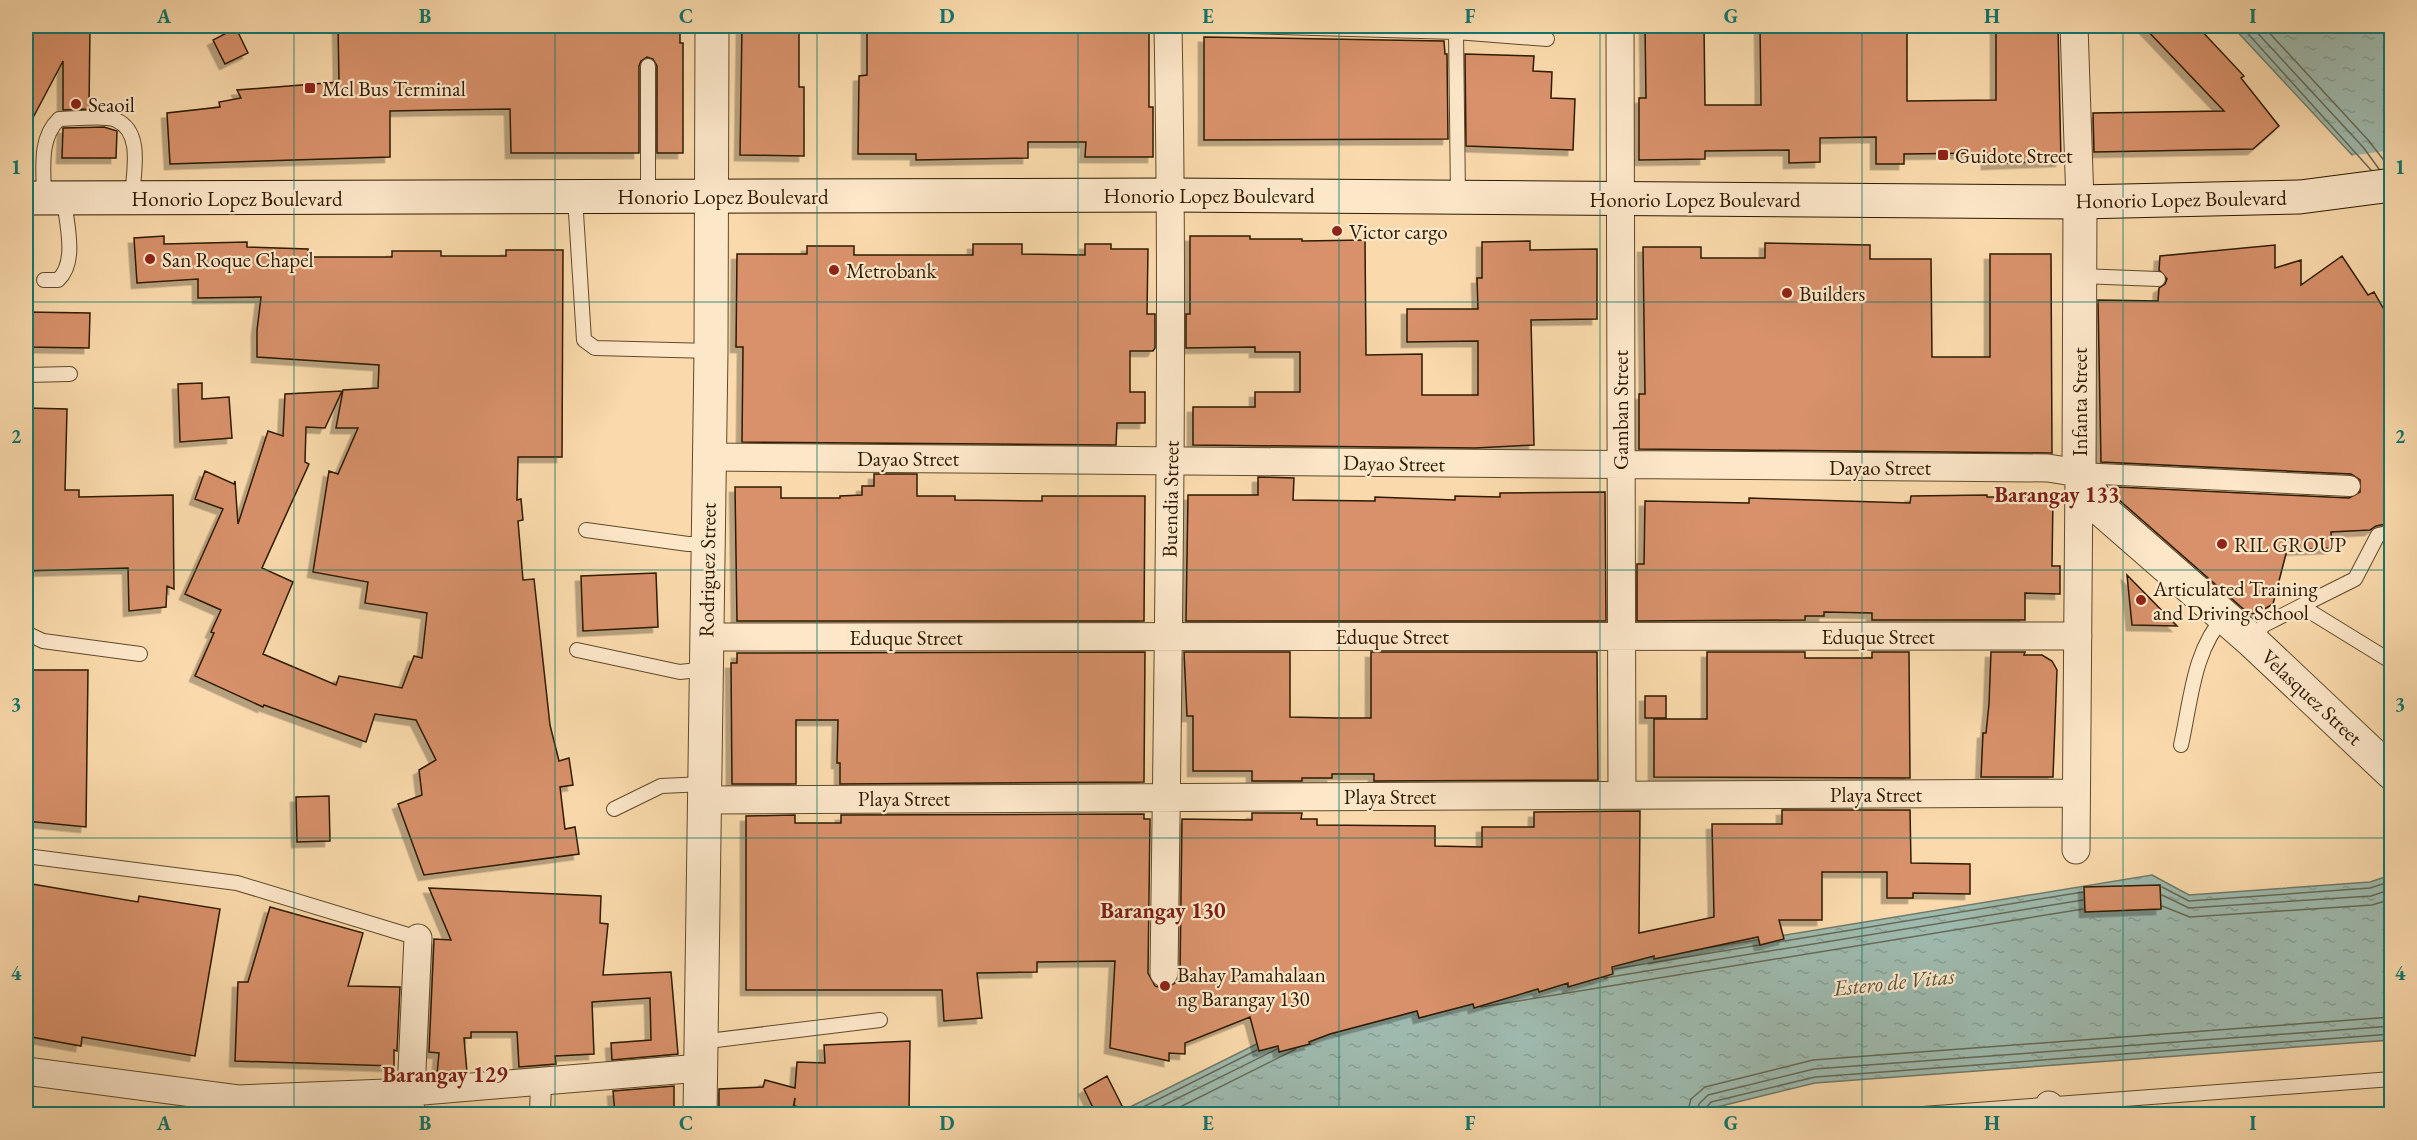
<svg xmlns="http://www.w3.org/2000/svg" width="2417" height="1140" viewBox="0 0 2417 1140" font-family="'EB Garamond',serif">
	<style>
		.water { fill: url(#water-ripples); stroke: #717a68; stroke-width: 1.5 }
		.pier { fill: #fadaac }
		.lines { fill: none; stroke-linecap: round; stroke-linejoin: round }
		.shore { stroke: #666a57; stroke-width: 1.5 }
		.building { fill: #d8916a; stroke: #2d1a00; stroke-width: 1.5; filter: url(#shadow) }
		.service-casing { stroke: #604a2b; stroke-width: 16 }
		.pedestrian-casing { stroke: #604a2b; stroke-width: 22 }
		.minor-casing { stroke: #604a2b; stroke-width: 29 }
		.tertiary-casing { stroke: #604a2b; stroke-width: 35 }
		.secondary-casing { stroke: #2d1a00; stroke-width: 35 }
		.service { stroke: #fce7c9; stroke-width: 14 }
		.pedestrian { stroke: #fce7c9; stroke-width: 20 }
		.minor { stroke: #fce7c9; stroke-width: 27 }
		.tertiary { stroke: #fce7c9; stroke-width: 33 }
		.secondary { stroke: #fce7c9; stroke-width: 33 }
		.grid { fill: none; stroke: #0f766e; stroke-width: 1.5; stroke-opacity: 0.55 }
		.poi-dot { fill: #8f2418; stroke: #fce7c9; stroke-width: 2 }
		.labels { text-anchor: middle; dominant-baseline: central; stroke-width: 4.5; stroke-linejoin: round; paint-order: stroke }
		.poi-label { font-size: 21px; fill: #2d1a00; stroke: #fce7c9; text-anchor: start }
		.street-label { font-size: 21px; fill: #2d1a00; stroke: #fce7c9 }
		.neighbourhood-label { font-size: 22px; font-weight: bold; fill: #7a1f14; stroke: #fce7c9 }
		.water-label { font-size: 22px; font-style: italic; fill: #55523d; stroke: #fce7c9 }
		.neatline { fill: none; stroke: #0f766e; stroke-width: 2 }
		.grid-label { font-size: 20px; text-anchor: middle; font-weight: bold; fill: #0f766e }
	</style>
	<defs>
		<pattern id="water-ripples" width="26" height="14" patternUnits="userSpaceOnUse" patternTransform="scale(1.5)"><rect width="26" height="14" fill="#9ebaae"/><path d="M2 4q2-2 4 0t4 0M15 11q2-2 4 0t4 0" fill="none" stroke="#889f94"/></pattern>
		<filter id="shadow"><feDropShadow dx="-5.5" dy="5.5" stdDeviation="0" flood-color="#0004"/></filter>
	</defs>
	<rect width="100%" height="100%" fill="#fadaac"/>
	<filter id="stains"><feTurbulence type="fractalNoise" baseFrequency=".00333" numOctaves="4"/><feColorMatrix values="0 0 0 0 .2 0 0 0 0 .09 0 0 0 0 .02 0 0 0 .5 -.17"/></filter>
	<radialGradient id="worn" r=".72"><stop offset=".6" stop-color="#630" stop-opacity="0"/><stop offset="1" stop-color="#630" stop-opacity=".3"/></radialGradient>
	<path class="water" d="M2232 26H2391V207L2353 156Z
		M2152 875 2189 895 2370 882 2391 875V1040L1815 1083 1713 1108 1708 1114H1116L1323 1011Z"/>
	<path class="pier" d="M2392 150 2391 210 2349 156Z"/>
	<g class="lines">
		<path class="shore" d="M2241 26 2371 170
			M2251 26 2363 147 2379 169
			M2263 26 2369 141 2389 167
			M2162 887 2189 901 2370 888 2392 881
			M2162 895 2189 908 2371 896 2392 889
			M2162 906 2190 917 2372 905 2392 899
			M1778 942 2083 892
			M1614 969 1759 945
			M1604 978 2083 900
			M1481 1007 2083 909
			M1129 1114 1257 1050
			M1146 1114 1277 1049
			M1166 1114 1296 1049
			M1687 1114 1691 1099 1705 1087 1813 1060 2392 1017
			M1696 1114 1699 1104 1708 1095 1814 1069 2392 1026
			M1703 1114 1705 1109 1711 1102 1815 1077 2392 1034"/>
	</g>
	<path class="building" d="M26 26H90L89 109 63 110V61L26 131Z
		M338 26H506V33L568 32V26H680V43H683V153H657V66L653 59 647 57 641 61 639 66V153H511L510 109 443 110 390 111V157L170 164 167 113 220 107 219 102 241 98 237 90 339 82Z
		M742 26H799V87H804V156L740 155Z
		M867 26H1149V107H1153V157H1085L1086 142H1028V158L916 160V154H858L859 76 867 75Z
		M1645 26H1704L1705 105H1761L1760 26H1876V33L1907 32V101L1996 100V26H2058L2061 161 1987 164V153L1904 154V164H1876V137L1820 138V162L1789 163V150L1705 151V159L1639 160V98H1646Z
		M2143 26H2197L2244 76 2241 78 2279 126 2253 149 2094 152 2093 113 2224 111Z
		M236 28 248 53 225 64 213 40Z
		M1204 37 1444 41 1445 54H1447L1448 139 1204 140Z
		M1465 54 1534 56 1533 71 1552 72 1551 98 1575 99 1573 150 1466 146Z
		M104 127 117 131 116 158H62L63 128Z
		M164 236V244L247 242V247L308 249V257H392V251H441V256H506V250H563L562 457H518L517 500 521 499 523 520 518 521 523 580 534 579 550 725 559 761 569 758 573 785 560 787 565 829 575 827 579 854 424 875 398 804 422 795 419 770 436 760 416 720 375 714 366 742 264 705 263 707 195 676 214 633 211 632 221 610 185 594 223 509 195 499 205 471 234 484 235 481 238 524 268 431 283 436 285 394 342 391 325 428 306 427 305 462 309 464 262 568 293 582 263 654 336 685 339 676 402 688 414 656 422 658 427 613 365 603 368 582 313 572 329 471 338 474 358 428H336L343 390 378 388 379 365 257 357V330L261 297 198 298V279L137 283 134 238Z
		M1190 236H1250V239H1302V241L1365 240 1366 355 1422 354V395H1478V341L1407 342V309H1478L1477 278H1482V242L1530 241V250L1597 249V319L1531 320 1534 445 1475 448 1193 445V407H1255V392H1300V352H1255V347L1186 348V314H1190Z
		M1765 243 1870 245V259H1931L1932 357H1990V254H2051L2052 453 1639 449V394H1645L1643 247H1701V258H1765Z
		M973 244H1022V254L1085 255V244H1111V249H1148L1147 314H1155V348L1153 351H1130V392H1145V423H1117L1116 445 742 442 743 347H736L737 254H807V246H854V255H973Z
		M2275 245V268L2301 260V285L2342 256 2368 295 2374 292 2391 322V523L2376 526 2370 530 2331 532 2332 548 2287 550 2273 604 2256 614 2248 613 2118 499V487L2349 498 2360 492V480L2351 474 2101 462 2098 300 2158 301 2159 288 2165 284 2167 279 2159 270 2160 256Z
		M26 312 90 313 89 348 26 347Z
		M202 383V399L229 397 232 438 180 442 178 384Z
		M26 408 67 409 65 490H79V497L173 495 174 589 167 586 166 607 129 611 128 568 26 571Z
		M874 474H917V496H955V500L1042 501V496H1145L1144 621H737L735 487H781V498H840V496L862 495V486H874Z
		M1258 477 1294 478 1293 500 1375 501V497L1455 500V496L1500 497V493L1605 492 1606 621H1186L1188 495H1258Z
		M1987 495V497H2053L2052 566H2060V594L2025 593V620H1872V613L1824 612V616H1805V620L1637 621V564H1644L1645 501 1749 503V498L1910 503 1911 496Z
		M656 573 658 627 583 631 581 576Z
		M2127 575 2177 626 2132 625Z
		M1145 652 1144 782 840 784V763H837L838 720H796V784H732L731 663H737V653Z
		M1184 652H1290V717L1336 718H1371V652H1597L1598 780 1374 781V774H1332V778H1302V781H1252V771H1193V716H1187Z
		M1707 652H1805V658H1872V652H1909L1910 778 1654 777V719H1707Z
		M1991 652H2025L2024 655H2042L2052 661 2057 670 2053 777H1981L1983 733H1986L1989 704Z
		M26 670H88L86 827 26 821Z
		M1645 696H1666V718H1645Z
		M329 796 330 841 297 842 296 797Z
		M1782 810H1910L1911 863 1970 864V894L1913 893V898H1887V872H1822V920H1779L1784 939 1760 945 1758 937 1654 959V956L1612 967 1613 974 1568 987V983L1539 992 1538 989 1474 1008 1473 1004 1419 1018 1417 1011 1330 1034 1309 1042 1310 1044 1279 1052 1278 1046 1259 1051 1250 1017 1185 1043V1054L1169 1053V1061L1110 1048 1115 961 1037 962V972L977 973 982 1018 944 1021 942 990H746V816L795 815V823H841V815L1144 814V819H1150L1148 973 1155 986 1164 989 1177 982 1180 973 1182 819 1252 820V813H1302L1301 819H1317V825L1435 826V846L1482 847V827H1534V812L1640 811 1639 933 1714 917 1712 824H1782Z
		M26 883 138 902 139 896 220 909 195 1056 82 1037 81 1046 26 1036Z
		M2160 885 2161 909 2085 912 2084 887Z
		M429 888 601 896 600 923 608 924 603 975 671 972 678 1054 612 1060 611 1043 651 1040 650 998 592 1002 594 1054 555 1056 556 1064 519 1067 517 1032H471V1038H464L467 1072 437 1074 439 1053 429 1052 434 939 451 940Z
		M270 907 363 933 348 986 400 987 397 1051 394 1050V1066L235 1061 238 982H248Z
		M910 1041 909 1114H839L794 1106 795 1098 792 1114H719V1089L763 1087 765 1080 795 1088 797 1062 825 1063 824 1045Z
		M1107 1076 1122 1106 1106 1114H1096L1084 1089Z
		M674 1086V1114H615L613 1091Z"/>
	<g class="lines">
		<defs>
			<path id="service" d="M1243 26 1456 32 1458 197
				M1456 32 1547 39
				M575 197 584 340 595 348 711 351
				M648 197V66
				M44 198C44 171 38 139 59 119 73 119 106 115 116 120 144 132 133 174 132 198
				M2080 276 2158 279
				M44 280H58C78 262 66 223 64 198
				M26 375 70 374
				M586 530 688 544H707
				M2301 606 2355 579 2378 535 2392 532
				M26 633 43 641 140 654
				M2251 640 2264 625 2301 606 2392 662
				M577 650 680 672 706 669
				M2181 745C2191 701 2193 650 2225 616
				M614 809 661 786 704 784
				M26 856 237 883 418 938
				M700 1042 880 1020
				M1923 1114 2392 1079"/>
			<path id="pedestrian" d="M2079 473 2350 486
				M540 1114 541 1081"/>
			<path id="minor" d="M1620 26 1622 795
				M2074 26 2080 202
				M708 457 2048 468 2079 473 2076 850
				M706 637 2078 636
				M704 800 2076 793
				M1164 973C1168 657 1174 341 1168 26
				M26 1071 238 1099 411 1092 700 1068
				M2049 1105 2050 1114
				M410 1114 418 938"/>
			<path id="tertiary" d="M2080 202 2079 473 2102 510 2251 640 2392 773
				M700 1114 711 351 712 26"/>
			<path id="secondary" d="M26 198 1171 195 2080 202 2300 197 2392 185"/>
		</defs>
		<use href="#service" class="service-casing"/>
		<use href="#pedestrian" class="pedestrian-casing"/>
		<use href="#minor" class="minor-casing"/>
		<use href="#tertiary" class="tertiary-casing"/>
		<use href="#secondary" class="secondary-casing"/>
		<use href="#service" class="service"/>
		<use href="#pedestrian" class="pedestrian"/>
		<use href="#minor" class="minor"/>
		<use href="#tertiary" class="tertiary"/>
		<use href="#secondary" class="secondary"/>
	</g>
	<path class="grid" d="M294 26V1114M555 26V1114M817 26V1114M1078 26V1114M1339 26V1114M1600 26V1114M1862 26V1114M2123 26V1114M26 302H2392M26 570H2392M26 838H2392"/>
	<g class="poi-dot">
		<rect x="304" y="82" width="12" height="12" rx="3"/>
		<circle cx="76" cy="104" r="6"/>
		<rect x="1937" y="149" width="12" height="12" rx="3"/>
		<circle cx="1337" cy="231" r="6"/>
		<circle cx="150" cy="259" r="6"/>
		<circle cx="834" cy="270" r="6"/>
		<circle cx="1787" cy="293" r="6"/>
		<circle cx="2222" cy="544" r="6"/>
		<circle cx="2141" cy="600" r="6"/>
		<circle cx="1165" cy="986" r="6"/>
	</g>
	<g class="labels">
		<g class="poi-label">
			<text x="322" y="88">Mcl Bus Terminal</text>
			<text x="88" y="104">Seaoil</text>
			<text x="1955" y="155">Guidote Street</text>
			<text x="1349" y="231">Victor cargo</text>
			<text x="162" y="259">San Roque Chapel</text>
			<text x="846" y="270">Metrobank</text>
			<text x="1799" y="293">Builders</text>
			<text x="2234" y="544">RIL GROUP</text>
			<text x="2153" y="588">Articulated Training<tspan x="2153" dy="24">and Driving School</tspan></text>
			<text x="1177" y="974">Bahay Pamahalaan<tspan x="1177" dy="24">ng Barangay 130</tspan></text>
		</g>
		<g class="street-label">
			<text x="1209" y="195">Honorio Lopez Boulevard</text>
			<text x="723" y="196">Honorio Lopez Boulevard</text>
			<text x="237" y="198">Honorio Lopez Boulevard</text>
			<text x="1695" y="199">Honorio Lopez Boulevard</text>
			<text transform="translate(2181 199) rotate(-1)">Honorio Lopez Boulevard</text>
			<text transform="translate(2079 402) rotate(-90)">Infanta Street</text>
			<text transform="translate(1620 410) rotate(-90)">Gamban Street</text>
			<text x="908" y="458">Dayao Street</text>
			<text transform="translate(1394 463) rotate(1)">Dayao Street</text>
			<text x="1880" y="467">Dayao Street</text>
			<text transform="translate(1170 499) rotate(-89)">Buendia Street</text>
			<text transform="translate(707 570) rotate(-89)">Rodriguez Street</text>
			<text x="1392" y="636">Eduque Street</text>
			<text x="1878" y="636">Eduque Street</text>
			<text x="906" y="637">Eduque Street</text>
			<text transform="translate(2312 697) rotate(43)">Velasquez Street</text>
			<text x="1876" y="794">Playa Street</text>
			<text x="1390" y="796">Playa Street</text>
			<text x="904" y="798">Playa Street</text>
		</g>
		<g class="neighbourhood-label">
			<text x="2057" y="494">Barangay 133</text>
			<text x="1163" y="910">Barangay 130</text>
			<text x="445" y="1074">Barangay 129</text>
		</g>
		<g class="water-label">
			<text transform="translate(1894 982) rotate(-6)">Estero de Vitas</text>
		</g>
	</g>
	<rect width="2417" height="1140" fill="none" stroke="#fadaac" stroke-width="66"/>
	<rect x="33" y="33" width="2351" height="1074" class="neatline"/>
	<g class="grid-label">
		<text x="164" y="23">A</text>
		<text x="425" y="23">B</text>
		<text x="686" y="23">C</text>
		<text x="947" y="23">D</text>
		<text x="1208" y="23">E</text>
		<text x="1470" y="23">F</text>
		<text x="1731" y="23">G</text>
		<text x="1992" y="23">H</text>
		<text x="2253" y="23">I</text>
		<text x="16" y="174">1</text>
		<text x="2400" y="174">1</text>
		<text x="16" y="443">2</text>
		<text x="2400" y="443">2</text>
		<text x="16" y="711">3</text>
		<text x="2400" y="711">3</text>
		<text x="16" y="980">4</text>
		<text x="2400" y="980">4</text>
		<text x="164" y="1130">A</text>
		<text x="425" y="1130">B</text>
		<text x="686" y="1130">C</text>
		<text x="947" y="1130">D</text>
		<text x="1208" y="1130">E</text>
		<text x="1470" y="1130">F</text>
		<text x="1731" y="1130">G</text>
		<text x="1992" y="1130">H</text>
		<text x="2253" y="1130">I</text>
	</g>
	<rect width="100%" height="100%" filter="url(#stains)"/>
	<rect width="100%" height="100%" fill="url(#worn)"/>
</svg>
